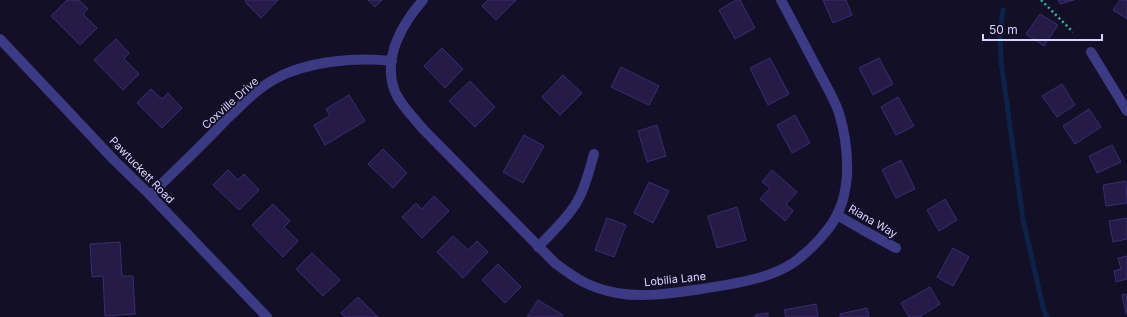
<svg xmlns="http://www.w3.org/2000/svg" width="1127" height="317" viewBox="0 0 1127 317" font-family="Inter,sans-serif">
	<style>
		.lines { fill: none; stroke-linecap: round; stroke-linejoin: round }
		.stream { stroke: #0c2248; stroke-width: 5 }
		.building { fill: #241b47; stroke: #3b2d73 }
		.path { stroke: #2fb8b0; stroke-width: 2.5; stroke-dasharray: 2 3; stroke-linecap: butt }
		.minor { stroke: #3d3a85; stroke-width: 10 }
		.labels { text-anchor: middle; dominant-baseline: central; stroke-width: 3.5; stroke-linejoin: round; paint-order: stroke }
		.street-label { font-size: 11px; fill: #d9d4ff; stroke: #130f26 }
	</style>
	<rect width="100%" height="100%" fill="#130f26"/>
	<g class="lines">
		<path class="stream" d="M1003 10 1000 32 1001 61 1023 220 1043 307 1047 317"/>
	</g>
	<path class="building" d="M67 0H79L88 9 83 14 97 28 80 45 51 16Z
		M246 0H278L261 18 245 2Z
		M368 0H382L375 7Z
		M488 0H516L496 20 482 6Z
		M736 0H740L755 28 735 39 719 10Z
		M823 0H846L852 15 833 23Z
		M1058 0H1074L1060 4Z
		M1120 0H1127V19L1113 10Z
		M1040 14 1058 25 1044 46 1026 34Z
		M116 39 129 53 124 59 139 74 123 90 94 60Z
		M442 48 463 69 445 88 424 66Z
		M770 58 789 94 768 105 750 68Z
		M879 58 893 84 873 95 859 68Z
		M621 67 659 86 649 105 611 87Z
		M563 75 582 93 560 115 542 97Z
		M470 81 495 107 475 127 449 101Z
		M1062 84 1075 105 1057 117 1042 96Z
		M151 89 162 99 168 93 182 108 162 128 137 103Z
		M349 95 365 121 325 145 314 125 330 116 326 109Z
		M898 97 914 126 896 135 881 107Z
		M1089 109 1101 127 1075 144 1063 126Z
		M795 115 810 143 792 153 777 125Z
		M657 125 666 156 647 162 638 131Z
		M524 135 544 146 523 183 503 172Z
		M1112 145 1121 162 1097 173 1089 156Z
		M383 149 407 173 393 188 368 164Z
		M901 160 915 189 896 198 882 170Z
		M228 170 238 180 244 174 259 190 239 210 213 185Z
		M772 170 797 192 786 204 793 211 785 221 760 199 770 188 762 182Z
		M1126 181 1127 203 1106 206 1103 185Z
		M649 182 669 191 653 223 634 213Z
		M434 196 449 211 422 238 402 217 416 203 422 209Z
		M945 199 957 220 939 231 927 210Z
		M273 204 290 221 284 227 298 241 283 257 252 225Z
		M737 207 746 240 717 248 708 216Z
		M607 218 626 225 614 257 595 250Z
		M1127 218V239L1113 242 1109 221Z
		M453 236 468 250 477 241 488 252 463 278 437 252Z
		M120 242 122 276H133L135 314 105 316 103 276 92 277 90 244Z
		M953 248 969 257 953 286 937 277Z
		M312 253 340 280 323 296 296 269Z
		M1127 256V279L1116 282 1114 271 1121 269 1118 258Z
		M498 264 521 287 505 303 482 280Z
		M930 287 940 304 919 317H909L901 303Z
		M1127 294V314H1126L1122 295Z
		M358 297 378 317H345L341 313Z
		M538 300 563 315 562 317H527Z
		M816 304 818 317H786L784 310Z
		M867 308 869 317H840V314Z
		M768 313V317H756L755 315Z"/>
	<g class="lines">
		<path class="path" d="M1041 0 1073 32"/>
		<path class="minor" d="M423 0C402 24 383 57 394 89 398 102 414 118 423 129L555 263C576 279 590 288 617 293 644 298 673 293 701 289 718 286 737 284 754 279 767 276 782 270 793 263 810 251 833 228 840 208 844 199 846 186 847 176 848 155 845 133 839 113 834 98 825 84 818 70 806 47 793 23 781 0
			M0 39 114 160 150 195 267 317
			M1091 52 1127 111
			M150 195C175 171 200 147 224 122 240 107 256 89 275 79 307 61 356 57 392 61
			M837 215 863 230 896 248
			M538 247C551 233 567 219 577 202 586 187 589 170 594 154"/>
	</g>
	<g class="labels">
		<g class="street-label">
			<text transform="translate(230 103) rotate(-42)">Coxville Drive</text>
			<text transform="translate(142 170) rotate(46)">Pawtuckett Road</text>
			<text transform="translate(873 221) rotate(30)">Riana Way</text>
			<text transform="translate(675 279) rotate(-6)">Lobilia Lane</text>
		</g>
	</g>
	<path d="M983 34v6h119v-6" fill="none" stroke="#d9d4ff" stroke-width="2"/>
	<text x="989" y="34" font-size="12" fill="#d9d4ff" stroke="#130f26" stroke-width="3" paint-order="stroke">50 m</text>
</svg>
